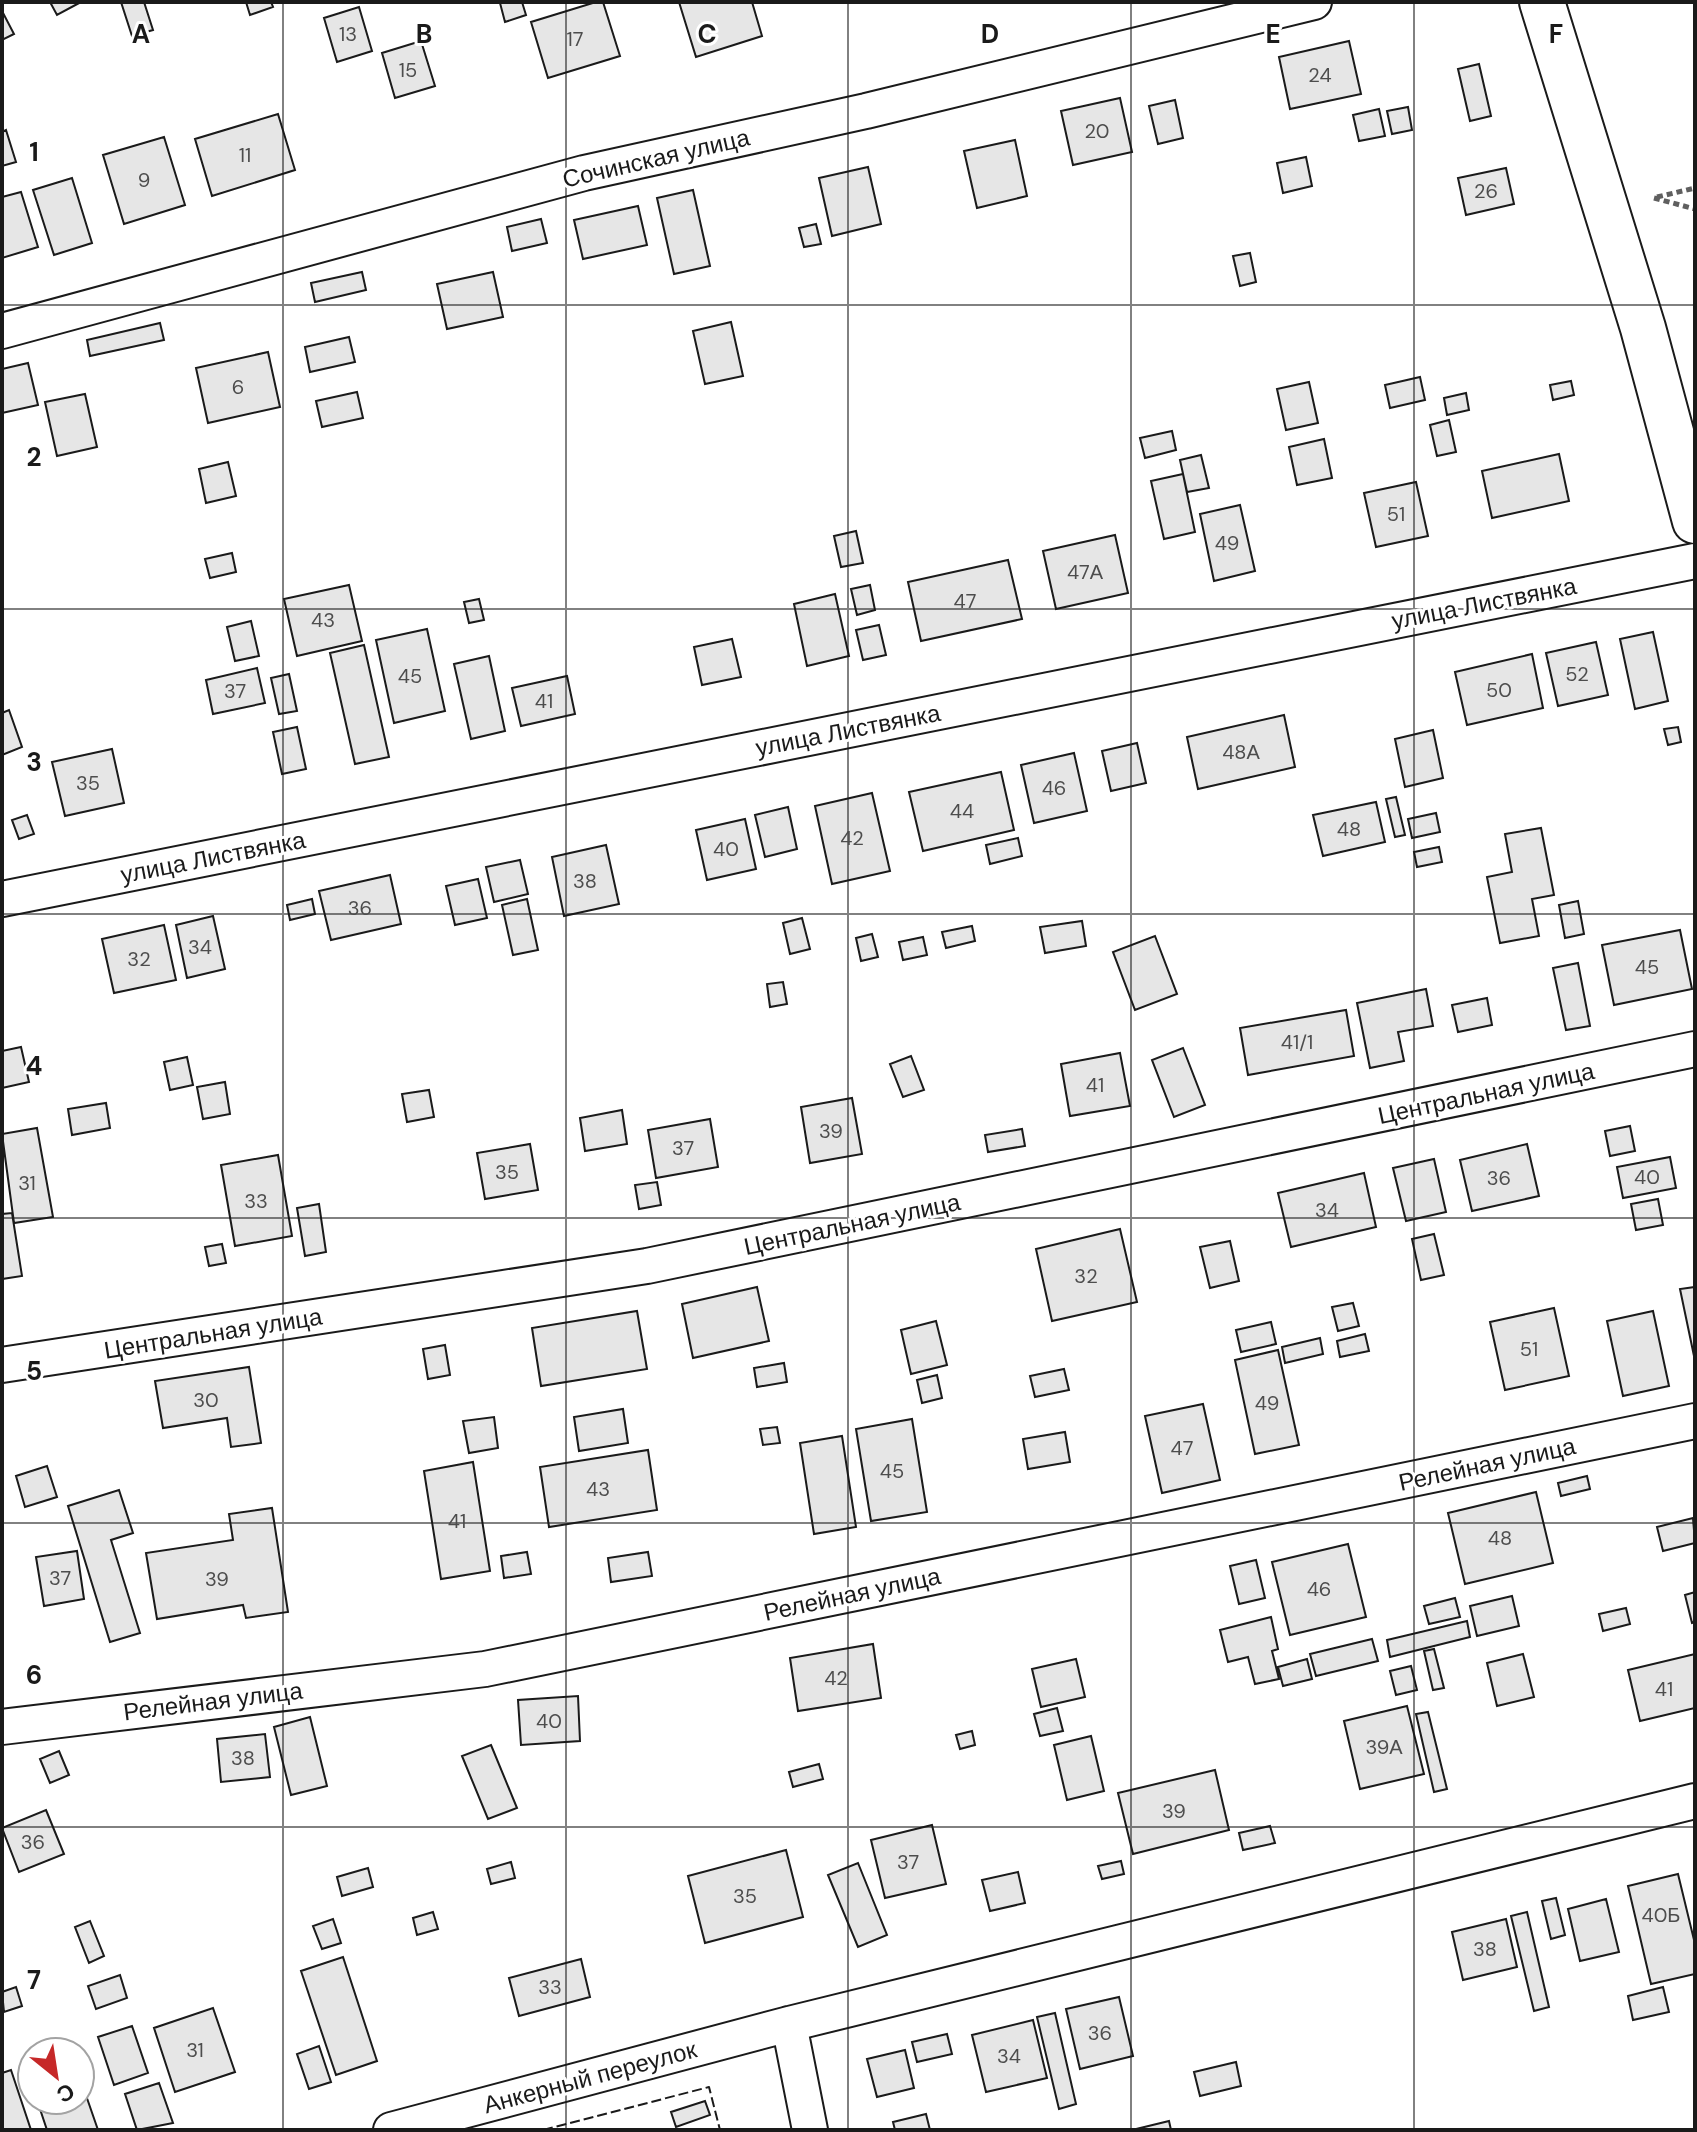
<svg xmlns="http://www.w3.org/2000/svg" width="1697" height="2132" viewBox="0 0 1697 2132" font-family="'DM Sans',sans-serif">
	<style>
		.building { fill: #e6e6e6; stroke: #1a1a1a; stroke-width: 2 }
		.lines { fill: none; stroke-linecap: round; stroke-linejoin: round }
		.street-casing { stroke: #1a1a1a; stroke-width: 38 }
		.secondary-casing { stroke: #1a1a1a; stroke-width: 48 }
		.path { stroke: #5f5f5f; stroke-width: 5; stroke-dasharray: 6 4; stroke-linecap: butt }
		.street { stroke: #fff; stroke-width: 34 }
		.secondary { stroke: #fff; stroke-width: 44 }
		.fence { stroke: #1a1a1a; stroke-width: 2; stroke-dasharray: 10 4; stroke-linecap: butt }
		.grid { fill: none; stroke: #1a1a1a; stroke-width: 2; stroke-opacity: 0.55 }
		.labels { text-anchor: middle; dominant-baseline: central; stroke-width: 6; stroke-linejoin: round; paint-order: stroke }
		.number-label { font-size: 20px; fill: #4d4d4d }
		.street-label { font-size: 24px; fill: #1a1a1a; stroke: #fff }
		.grid-label { font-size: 26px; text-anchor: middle; font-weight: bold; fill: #1a1a1a; stroke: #fff; stroke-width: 6; stroke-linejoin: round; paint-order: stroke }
	</style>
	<rect width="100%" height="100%" fill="#fff"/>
	<path class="building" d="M50 2H81L57 15Z
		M121 2H144L153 30 132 36Z
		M246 2H271L273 7 250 15Z
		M522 2 526 15 505 22 500 3Z
		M596 2H603L620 56 548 78 531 22Z
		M679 2H752L762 36 696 57Z
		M359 7 372 51 337 62 324 18Z
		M2 11 14 34 2 40Z
		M421 41 435 86 395 98 382 53Z
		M1349 41 1361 94 1290 109 1279 57Z
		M1479 64 1491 116 1470 121 1458 69Z
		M1120 98 1132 152 1073 165 1061 111Z
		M1175 100 1183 138 1158 144 1149 106Z
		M1408 107 1412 130 1392 134 1387 111Z
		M1379 109 1385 136 1359 141 1353 115Z
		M278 114 295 170 212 196 195 139Z
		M6 130 16 162 2 166V132Z
		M164 137 185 205 124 224 103 155Z
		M1015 140 1027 196 977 208 964 151Z
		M1306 157 1312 186 1283 193 1277 163Z
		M868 167 881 224 832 236 819 178Z
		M1506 168 1514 204 1466 215 1458 178Z
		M72 178 92 243 54 255 33 190Z
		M693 190 710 266 674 274 657 198Z
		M21 192 38 247 2 258V197Z
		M638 206 647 245 583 259 574 220Z
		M541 219 547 243 512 251 507 227Z
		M816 224 821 244 804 247 799 228Z
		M1250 253 1256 282 1240 286 1233 256Z
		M362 272 366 290 315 302 311 283Z
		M493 272 503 317 447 329 437 284Z
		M731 322 743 376 705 384 693 331Z
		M160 323 164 340 90 356 87 340Z
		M349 337 355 362 310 372 305 347Z
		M268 352 280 407 208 423 196 368Z
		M28 363 38 405 2 413V369Z
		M1420 377 1425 400 1390 408 1385 385Z
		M1571 381 1574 395 1553 400 1550 385Z
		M1309 382 1318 423 1286 430 1277 389Z
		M357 392 363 418 322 427 316 401Z
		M1466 393 1469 410 1447 415 1444 398Z
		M85 394 97 447 57 456 45 402Z
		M1449 420 1456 452 1437 456 1430 425Z
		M1172 431 1176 450 1145 458 1140 438Z
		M1324 439 1332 478 1297 485 1289 447Z
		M1559 454 1569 501 1492 518 1482 471Z
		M1201 455 1209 488 1187 492 1180 460Z
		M228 462 236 496 206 503 199 469Z
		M1183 474 1195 532 1164 539 1151 481Z
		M1416 482 1428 536 1376 547 1364 493Z
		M1240 505 1255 571 1214 581 1200 514Z
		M856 531 863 563 841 567 834 536Z
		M1115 535 1128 593 1056 609 1043 551Z
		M232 553 236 572 210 578 205 559Z
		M1008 560 1022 619 921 641 908 582Z
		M349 585 362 641 297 656 284 599Z
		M870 585 875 610 857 615 851 589Z
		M835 594 849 656 807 666 794 604Z
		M479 599 484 620 469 623 464 602Z
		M251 621 259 656 235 661 227 627Z
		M879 625 886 655 863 660 856 630Z
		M427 629 445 711 394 723 376 640Z
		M1653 632 1668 701 1635 709 1620 639Z
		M732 639 741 677 702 685 694 647Z
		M1596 642 1608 695 1558 706 1546 653Z
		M364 645 389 757 355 764 330 653Z
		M1532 654 1543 708 1467 725 1455 672Z
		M489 656 505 731 471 739 454 664Z
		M257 668 265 703 213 714 206 680Z
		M289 674 297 711 279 714 271 678Z
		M567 676 575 714 521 726 512 688Z
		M9 710 22 747 2 755V713Z
		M1284 715 1295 767 1198 789 1187 737Z
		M297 727 306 769 282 774 273 732Z
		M1678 727 1681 742 1668 745 1664 729Z
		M1433 730 1443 778 1405 787 1395 739Z
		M1137 743 1146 783 1111 791 1102 751Z
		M112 749 124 803 65 816 52 762Z
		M1074 753 1087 811 1034 823 1021 765Z
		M1001 772 1014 830 923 851 909 792Z
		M872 793 890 871 832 884 815 806Z
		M1396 797 1405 835 1395 837 1386 799Z
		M1376 802 1385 842 1323 856 1313 815Z
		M788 807 797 849 765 857 755 815Z
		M1436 813 1440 832 1412 838 1408 819Z
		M27 815 34 834 19 839 12 820Z
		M745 819 756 869 707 880 696 830Z
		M1541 828 1554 895 1532 899 1539 936 1500 943 1487 877 1512 872 1505 834Z
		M1018 838 1022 856 990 864 986 845Z
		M606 845 619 904 564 916 552 857Z
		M1439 847 1442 862 1417 867 1414 852Z
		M520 860 528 894 494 902 486 867Z
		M390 875 401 924 331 940 319 891Z
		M478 879 487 918 455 925 446 886Z
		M312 899 315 914 290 920 287 905Z
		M527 899 538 950 513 955 502 905Z
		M1578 901 1584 934 1565 938 1559 905Z
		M213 916 225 969 187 978 176 925Z
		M802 918 810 949 790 954 783 923Z
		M1082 921 1086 946 1045 953 1040 927Z
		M164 925 176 980 114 993 102 939Z
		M972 926 975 941 946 948 942 932Z
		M1680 930 1692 989 1614 1005 1602 945Z
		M872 934 878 957 861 961 856 938Z
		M1155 936 1177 994 1135 1010 1113 952Z
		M923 937 927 955 903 960 899 942Z
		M1578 963 1590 1026 1566 1030 1553 968Z
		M783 982 787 1004 770 1007 767 984Z
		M1426 989 1433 1026 1398 1032 1404 1061 1370 1068 1357 1003Z
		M1487 998 1492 1025 1458 1032 1452 1005Z
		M1346 1010 1354 1056 1248 1075 1240 1028Z
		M21 1047 29 1082 2 1088V1051Z
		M1183 1048 1205 1105 1174 1117 1152 1060Z
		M1120 1053 1130 1106 1070 1116 1061 1064Z
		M911 1056 924 1090 903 1097 890 1064Z
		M187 1057 193 1085 170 1090 164 1062Z
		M225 1082 230 1114 203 1119 197 1087Z
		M429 1090 434 1117 407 1122 402 1094Z
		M852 1098 862 1154 810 1163 801 1107Z
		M106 1103 110 1128 72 1135 68 1109Z
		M622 1110 627 1144 585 1151 580 1118Z
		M710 1119 718 1167 656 1178 648 1130Z
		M1630 1126 1635 1151 1610 1156 1605 1131Z
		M37 1128 53 1217 14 1223 2 1134Z
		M1022 1129 1025 1146 988 1152 985 1135Z
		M530 1144 538 1190 485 1199 477 1153Z
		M1527 1144 1539 1196 1472 1211 1460 1160Z
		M278 1155 292 1236 235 1246 221 1165Z
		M1670 1157 1676 1188 1623 1198 1617 1167Z
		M1434 1159 1446 1212 1406 1221 1393 1168Z
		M1364 1173 1376 1227 1291 1247 1278 1193Z
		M657 1182 661 1205 639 1209 635 1185Z
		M1658 1199 1663 1225 1636 1230 1631 1204Z
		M319 1204 326 1252 305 1256 297 1208Z
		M12 1213 22 1276 2 1279V1214Z
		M1120 1229 1137 1302 1052 1321 1036 1249Z
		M1434 1234 1444 1275 1421 1280 1412 1239Z
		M1230 1241 1239 1281 1210 1288 1200 1247Z
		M222 1244 226 1263 209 1266 205 1247Z
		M757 1287 769 1341 693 1358 682 1304Z
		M1695 1287V1356H1694L1680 1289Z
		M1353 1303 1359 1326 1338 1331 1332 1307Z
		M1554 1308 1569 1376 1505 1390 1490 1322Z
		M637 1311 647 1369 541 1386 532 1328Z
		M1653 1311 1669 1386 1623 1396 1607 1321Z
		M936 1321 947 1365 911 1374 901 1330Z
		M1271 1322 1276 1344 1241 1352 1236 1330Z
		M1365 1334 1369 1351 1340 1357 1337 1341Z
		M1320 1338 1323 1354 1285 1363 1282 1347Z
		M445 1345 450 1375 428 1379 423 1349Z
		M1278 1350 1299 1445 1255 1454 1235 1360Z
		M784 1363 787 1382 757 1387 754 1368Z
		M249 1367 261 1443 231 1447 227 1418 163 1428 155 1381Z
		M1064 1369 1069 1390 1035 1397 1030 1376Z
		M937 1375 942 1398 922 1403 917 1380Z
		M1203 1404 1220 1480 1162 1493 1145 1416Z
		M623 1409 628 1443 579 1451 574 1417Z
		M494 1417 498 1448 469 1453 463 1421Z
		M912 1419 927 1512 871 1521 856 1429Z
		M777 1427 780 1443 763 1445 760 1429Z
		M1065 1432 1070 1462 1028 1469 1023 1439Z
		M842 1436 856 1527 814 1534 800 1443Z
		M648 1450 657 1510 549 1527 540 1467Z
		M473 1462 490 1571 441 1579 424 1471Z
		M47 1466 57 1497 25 1507 16 1476Z
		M1587 1476 1590 1489 1561 1496 1558 1483Z
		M119 1490 133 1533 111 1540 140 1633 110 1642 68 1506Z
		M1536 1492 1553 1563 1465 1584 1448 1513Z
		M272 1508 288 1612 246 1618 243 1605 157 1619 146 1553 233 1540 229 1514Z
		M1693 1518 1695 1543 1663 1551 1657 1527Z
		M1348 1544 1366 1617 1290 1635 1272 1562Z
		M77 1551 84 1599 44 1606 36 1557Z
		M527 1552 531 1574 504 1578 501 1556Z
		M648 1552 652 1576 611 1582 608 1558Z
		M1256 1560 1265 1598 1239 1604 1230 1566Z
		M1695 1592V1622L1692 1623 1685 1595Z
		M1512 1596 1519 1626 1477 1636 1470 1606Z
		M1455 1598 1460 1617 1429 1624 1424 1606Z
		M1626 1608 1630 1624 1603 1631 1599 1614Z
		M1271 1617 1278 1649 1272 1651 1279 1679 1255 1684 1248 1657 1228 1662 1220 1630Z
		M1467 1621 1470 1637 1390 1657 1387 1640Z
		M1372 1639 1378 1661 1316 1676 1310 1654Z
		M873 1644 881 1698 798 1711 790 1658Z
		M1434 1649 1444 1688 1433 1690 1424 1651Z
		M1523 1654 1534 1697 1497 1706 1487 1663Z
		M1695 1654V1708L1640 1721 1628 1670Z
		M1076 1659 1085 1697 1041 1707 1032 1669Z
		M1307 1659 1312 1679 1283 1686 1278 1667Z
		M1411 1666 1417 1690 1396 1695 1390 1671Z
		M578 1696 580 1741 521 1745 518 1700Z
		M1407 1706 1424 1774 1360 1789 1344 1721Z
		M1057 1708 1063 1731 1040 1736 1034 1714Z
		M1428 1712 1447 1789 1434 1792 1416 1714Z
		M310 1717 327 1786 291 1795 274 1727Z
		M972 1731 975 1745 960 1749 956 1735Z
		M265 1734 270 1777 221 1782 217 1739Z
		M1091 1736 1104 1791 1067 1800 1054 1745Z
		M491 1745 517 1808 488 1819 462 1756Z
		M59 1751 69 1775 50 1783 40 1759Z
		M819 1764 823 1779 793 1787 789 1772Z
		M1215 1770 1229 1830 1133 1854 1118 1793Z
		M46 1810 64 1854 19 1872 2 1828Z
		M932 1825 946 1884 885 1898 871 1840Z
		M1270 1826 1275 1843 1243 1850 1239 1833Z
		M786 1850 803 1917 705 1943 688 1876Z
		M1121 1861 1124 1874 1102 1879 1098 1866Z
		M511 1862 515 1878 491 1884 487 1869Z
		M858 1863 887 1935 858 1947 828 1875Z
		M368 1868 373 1887 342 1896 337 1877Z
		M1018 1872 1025 1903 990 1911 982 1880Z
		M1678 1874 1695 1944V1974L1651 1984 1628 1886Z
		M1556 1898 1565 1935 1551 1939 1542 1901Z
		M1606 1899 1619 1952 1580 1961 1568 1909Z
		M433 1912 438 1929 417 1935 413 1918Z
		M1527 1912 1549 2007 1534 2011 1511 1916Z
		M333 1919 341 1943 322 1949 313 1926Z
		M1506 1919 1517 1967 1463 1980 1452 1932Z
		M90 1921 104 1956 89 1963 75 1927Z
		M343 1957 377 2061 336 2075 301 1971Z
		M581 1959 590 1997 519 2016 509 1978Z
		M120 1975 127 1998 96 2009 88 1986Z
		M16 1987 22 2006 4 2012 2 1992Z
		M1663 1987 1669 2012 1633 2020 1628 1996Z
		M1119 1997 1133 2056 1080 2069 1066 2009Z
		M213 2008 235 2072 175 2092 154 2028Z
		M1055 2013 1076 2104 1059 2109 1037 2017Z
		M1033 2020 1047 2078 986 2092 972 2035Z
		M132 2026 148 2073 114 2085 98 2037Z
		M947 2034 952 2054 917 2062 912 2042Z
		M319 2046 331 2082 309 2089 297 2054Z
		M905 2050 914 2088 877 2097 867 2059Z
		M1236 2062 1241 2086 1200 2096 1194 2072Z
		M11 2070 31 2130H2V2073Z
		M80 2078 98 2130H47L37 2100H80Z
		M159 2083 173 2123 137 2130 125 2094Z
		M705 2101 710 2115 676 2127 671 2112Z
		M926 2114 930 2130H895L893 2122Z
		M1169 2121 1171 2130H1132Z"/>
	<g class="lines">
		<defs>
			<path id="street" d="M2 331 584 173 866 111 1314 2
				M2 899 1695 561
				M2 1365 647 1266 1695 1049
				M2 1727 485 1669 1695 1421
				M789 2024 810 2130
				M391 2130 789 2024 1695 1801"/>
			<path id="secondary" d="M1542 2 1643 328 1695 521"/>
		</defs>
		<use href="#street" class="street-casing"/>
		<use href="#secondary" class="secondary-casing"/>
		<path class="path" d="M1657 197 1695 188
			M1654 198 1695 209"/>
		<use href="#street" class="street"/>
		<use href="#secondary" class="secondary"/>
		<path class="fence" d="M543 2130 709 2087 720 2130"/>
	</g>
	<path class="grid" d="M283 2V2130M566 2V2130M848 2V2130M1131 2V2130M1414 2V2130M2 305H1695M2 609H1695M2 914H1695M2 1218H1695M2 1523H1695M2 1827H1695"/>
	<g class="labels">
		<g class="number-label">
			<text x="348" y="34">13</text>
			<text x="575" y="39">17</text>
			<text x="408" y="70">15</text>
			<text x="1320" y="75">24</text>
			<text x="1097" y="131">20</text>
			<text x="245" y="155">11</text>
			<text x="144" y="180">9</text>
			<text x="1486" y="191">26</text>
			<text x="238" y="387">6</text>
			<text x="1396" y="514">51</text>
			<text x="1227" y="543">49</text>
			<text x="1085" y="572">47А</text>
			<text x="965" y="601">47</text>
			<text x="323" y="620">43</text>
			<text x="1577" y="674">52</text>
			<text x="410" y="676">45</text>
			<text x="1499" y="690">50</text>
			<text x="235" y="691">37</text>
			<text x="544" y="701">41</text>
			<text x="1241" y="752">48А</text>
			<text x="88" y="783">35</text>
			<text x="1054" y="788">46</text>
			<text x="962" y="811">44</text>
			<text x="1349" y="829">48</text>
			<text x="852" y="838">42</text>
			<text x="726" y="849">40</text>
			<text x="585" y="881">38</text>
			<text x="360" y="908">36</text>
			<text x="200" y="947">34</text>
			<text x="139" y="959">32</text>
			<text x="1647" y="967">45</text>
			<text x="1297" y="1042">41/1</text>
			<text x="1095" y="1085">41</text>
			<text x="831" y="1131">39</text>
			<text x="683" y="1148">37</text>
			<text x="507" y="1172">35</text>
			<text x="1647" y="1177">40</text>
			<text x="1499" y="1178">36</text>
			<text x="27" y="1183">31</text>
			<text x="256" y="1201">33</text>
			<text x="1327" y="1210">34</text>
			<text x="1086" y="1276">32</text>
			<text x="1529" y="1349">51</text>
			<text x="206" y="1400">30</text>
			<text x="1267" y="1403">49</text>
			<text x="1182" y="1448">47</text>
			<text x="892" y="1471">45</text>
			<text x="598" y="1489">43</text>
			<text x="457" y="1521">41</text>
			<text x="1500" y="1538">48</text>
			<text x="60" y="1578">37</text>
			<text x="217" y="1579">39</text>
			<text x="1319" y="1589">46</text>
			<text x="836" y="1678">42</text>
			<text x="1664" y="1689">41</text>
			<text x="549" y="1721">40</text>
			<text x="1384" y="1747">39А</text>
			<text x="243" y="1758">38</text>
			<text x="1174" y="1811">39</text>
			<text x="33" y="1842">36</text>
			<text x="908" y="1862">37</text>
			<text x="745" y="1896">35</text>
			<text x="1661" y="1915">40Б</text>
			<text x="1485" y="1949">38</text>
			<text x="550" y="1987">33</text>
			<text x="1100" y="2033">36</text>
			<text x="195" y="2050">31</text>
			<text x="1009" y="2056">34</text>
		</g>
		<g class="street-label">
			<text transform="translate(656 158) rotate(-13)">Сочинская улица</text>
			<text transform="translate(1484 603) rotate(-11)">улица Листвянка</text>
			<text transform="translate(848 730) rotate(-11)">улица Листвянка</text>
			<text transform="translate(213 857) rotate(-11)">улица Листвянка</text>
			<text transform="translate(1486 1093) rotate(-12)">Центральная улица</text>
			<text transform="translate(852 1224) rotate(-12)">Центральная улица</text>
			<text transform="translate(213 1333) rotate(-9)">Центральная улица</text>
			<text transform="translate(1487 1464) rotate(-12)">Релейная улица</text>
			<text transform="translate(852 1594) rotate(-12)">Релейная улица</text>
			<text transform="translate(213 1701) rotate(-7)">Релейная улица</text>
			<text transform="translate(590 2077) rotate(-15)">Анкерный переулок</text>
		</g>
	</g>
	<g class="grid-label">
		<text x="141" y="43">A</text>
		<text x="424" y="43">B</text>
		<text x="707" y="43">C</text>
		<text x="990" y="43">D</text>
		<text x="1273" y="43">E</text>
		<text x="1556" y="43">F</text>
		<text x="34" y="161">1</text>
		<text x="34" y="466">2</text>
		<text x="34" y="771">3</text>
		<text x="34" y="1075">4</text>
		<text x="34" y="1380">5</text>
		<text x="34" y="1684">6</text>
		<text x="34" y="1989">7</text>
	</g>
	<rect width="1697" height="2132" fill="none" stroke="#1a1a1a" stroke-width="8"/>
	<g transform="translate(56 2076) rotate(150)"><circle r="38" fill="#ffffff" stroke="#a3a3a3" stroke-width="2"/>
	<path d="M0-6L14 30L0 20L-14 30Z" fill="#c62828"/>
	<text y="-12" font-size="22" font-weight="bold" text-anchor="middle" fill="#1a1a1a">С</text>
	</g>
</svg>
